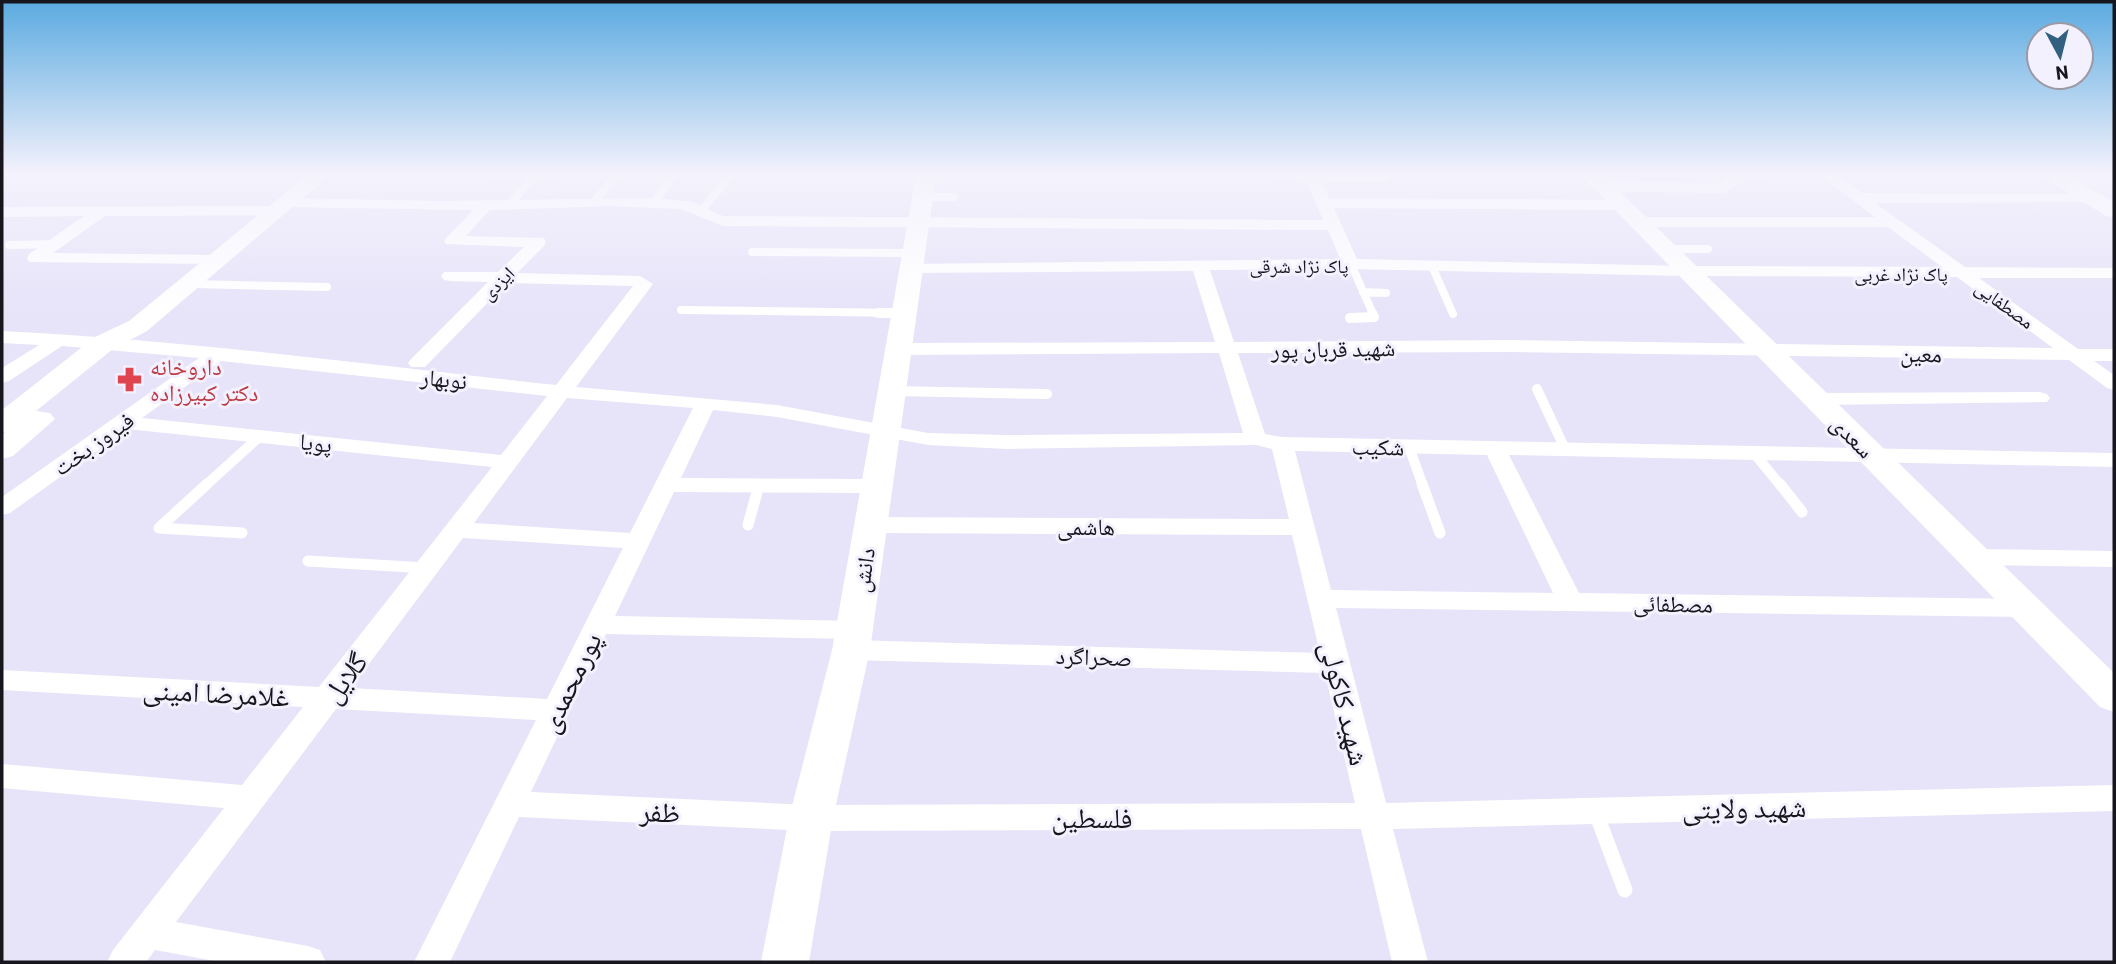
<svg xmlns="http://www.w3.org/2000/svg" width="2116" height="964" viewBox="0 0 2116 964" font-family="Barlow,'Noto Naskh Arabic',sans-serif">
	<style>
		.lines { fill: none; stroke-linecap: round; stroke-linejoin: round }
		.lane-far3 { stroke: #fff; stroke-width: 8 }
		.lane-far2 { stroke: #fff; stroke-width: 10 }
		.lane-far1 { stroke: #fff; stroke-width: 11 }
		.lane { stroke: #fff; stroke-width: 15 }
		.street { fill: #fff; fill-rule: evenodd }
		.secondary { fill: #fff; fill-rule: evenodd }
		.labels { text-anchor: middle; dominant-baseline: central; stroke-width: 6; stroke-linejoin: round; paint-order: stroke }
		.far-street-label { font-size: 19px; fill: #17161d; stroke: #f4f1ff }
		.street-label { font-size: 23px; fill: #17161d; stroke: #f4f1ff }
		.health-label { font-size: 23px; fill: #be3a42; stroke: #f4f1ff; text-anchor: start }
		.near-street-label { font-size: 28px; fill: #17161d; stroke: #f4f1ff }
	</style>
	<rect width="100%" height="100%" fill="#e7e3f9"/>
	<g class="lines">
		<path class="lane-far3" d="M490 176 556 175
			M1312 178H1384
			M922 197H954
			M595 202 615 175
			M653 203 674 175
			M510 204 534 176
			M703 209 730 175
			M9 245 54 244
			M1665 249H1708
			M752 252 913 253
			M1351 264 1373 314
			M1432 266 1453 314
			M191 284 327 287
			M1363 292 1386 293
			M681 310 903 313"/>
		<path class="lane-far2" d="M878 313H903
			M1350 318 1374 317 1372 313
			M1537 389 1565 449
			M893 391 1047 394
			M1409 447 1423 486
			M1754 453 1781 486
			M205 486 260 436"/>
		<path class="lane-far1" d="M207 484 159 528 242 533
			M1422 484 1440 533
			M1780 484 1802 512
			M748 525 759 485
			M308 561 427 568"/>
		<path class="lane" d="M1596 813 1625 890"/>
		<path class="street" d="M1273 175H1319L1329 198 1621 200 1629 205 1621 210 1334 208 1357 259 1687 266 1942 267 1888 227H1638L1630 222 1638 217H1875L1820 175H1837L1862 193 2094 194 2097 197 2094 200 2089 202 1875 203 1965 267 2114 268V278H1979L2078 349H2114V361H2094L2114 375V390L2107 388 2069 360 1510 352 1238 353 1265 434 1282 437 2114 453V467L1509 455 1579 593 2025 599 2034 602 2038 608 2034 614 2025 617 1336 608 1386 803 2114 785V811L1393 829 1428 962H1392L1361 829 811 831 519 817 450 962H414L536 720 336 709 176 922 308 946 320 950 326 962H220L155 950 146 962H107L113 950 224 808 2 788V764L242 785 303 707 2 690V670L319 687 492 467 127 429 10 513 2 515V497L199 358 62 346 9 381 2 383V368L39 345 2 343V331C186 340 371 365 556 385L633 286 507 283 425 367H411L408 363 411 359 488 282 450 281 444 280 441 276 444 272H498L524 247 446 244 444 241 446 238 473 210 285 207 287 210 285 213 279 215 105 216 53 253 223 255 225 259 217 264 29 262 27 258 29 254 84 216 2 217V207L282 206 280 203 283 200 288 198 439 201 657 198 693 202 723 216 1323 220 1307 182 1280 179ZM609 206 681 209 723 226 1328 230 1340 259 904 264 901 268 910 273 1193 271 1215 342 897 343 887 349 897 355 1219 353 1243 433 1007 435 928 433 777 405 576 387 650 288 653 284 640 276 517 273 544 246 546 242 544 238 466 236 490 210ZM1351 269 1687 276 1957 277 2053 348 1510 340 1234 342 1210 270ZM221 361 547 396 501 455 142 418ZM567 398 693 408 630 533 474 523ZM713 410 777 417 928 445 1007 449 1256 445 1272 449 1289 519 870 517 862 520 858 525 862 530 870 533 1292 535 1320 653 851 640 841 643 837 650 841 657 851 660 1325 673 1355 803 811 805 531 792 606 634 854 639 863 637 867 630 863 623 854 621 615 616 674 492 876 493 884 491 887 486 884 481 876 479 681 478ZM1295 451 1487 455 1553 593 1331 590ZM463 538 623 548 547 699 351 688Z
			M1729 175H1772L1765 179 1742 181 1724 193 1601 191 1593 186 1601 181 1720 183Z
			M2040 392 2047 394 2050 398 2047 402 1817 405 1810 403 1807 399 1810 395 1817 393Z
			M1974 549 2114 551V567L1974 565 1965 563 1962 557 1965 551Z"/>
		<path class="secondary" d="M307 175H330L147 331 113 349 36 411 50 413 55 419 13 456 2 459V435L6 432 2 433V410L95 337 129 321Z
			M916 175H936L870 650 833 818 809 962H761L789 818 832 650Z
			M1581 175H1603L2114 673V712L2100 707Z
			M2040 175H2066L2114 202V217L2106 216Z"/>
	</g>
	<linearGradient id="sky" x2="0" y2="1"><stop stop-color="#5aaae0"/><stop offset="0.56" stop-color="#f4f2fc"/><stop offset="1" stop-color="#f4f2fc" stop-opacity="0"/></linearGradient>
	<rect width="2116" height="310" fill="url(#sky)"/>
	<defs>
		<symbol id="pharmacy-bare" viewBox="-9 -9 18 18"><path d="M-2-6h4v4h4v4h-4v4h-4v-4h-4v-4h4Z" fill="#e0444e" stroke="#f4f1ff" stroke-width="2.5" paint-order="stroke"/></symbol>
	</defs>
	<g fill-rule="evenodd">
		<use href="#pharmacy-bare" x="112" y="362" width="35" height="35"/>
	</g>
	<g class="labels">
		<g class="far-street-label">
			<text x="1299" y="265">پاک نژاد شرقی</text>
			<text x="1901" y="273">پاک نژاد غربی</text>
			<text transform="translate(497 283) rotate(-45)">ایزدی</text>
			<text transform="translate(2005 304) rotate(36)">مصطفایی</text>
		</g>
		<g class="street-label">
			<text transform="translate(1333 348) rotate(-1)">شهید قربان پور</text>
			<text transform="translate(1921 353) rotate(1)">معین</text>
			<text transform="translate(444 378) rotate(6)">نوبهار</text>
			<text transform="translate(1853 436) rotate(45)">سعدی</text>
			<text transform="translate(316 442) rotate(6)">پویا</text>
			<text transform="translate(93 443) rotate(-35)">فیروز بخت</text>
			<text transform="translate(1378 446) rotate(1)">شکیب</text>
			<text x="1086" y="526">هاشمی</text>
			<text transform="translate(863 570) rotate(-82)">دانش</text>
			<text transform="translate(1673 603) rotate(1)">مصطفائی</text>
			<text transform="translate(1094 656) rotate(2)">صحراگرد</text>
		</g>
		<g class="health-label">
			<text x="150" y="366">داروخانه<tspan x="150" dy="26">دکتر کبیرزاده</tspan></text>
		</g>
		<g class="near-street-label">
			<text transform="translate(344 677) rotate(-53)">گلایل</text>
			<text transform="translate(569 682) rotate(-64)">پورمحمدی</text>
			<text transform="translate(216 692) rotate(3)">غلامرضا امینی</text>
			<text transform="translate(1346 703) rotate(76)">شهید کاکولی</text>
			<text transform="translate(1744 807) rotate(-1)">شهید ولایتی</text>
			<text transform="translate(660 811) rotate(3)">ظفر</text>
			<text x="1092" y="817">فلسطین</text>
		</g>
	</g>
	<rect width="2116" height="964" fill="none" stroke="#17161d" stroke-width="7"/>
	<g transform="translate(2060 56) rotate(173)"><circle r="33" fill="#f4f1ff" stroke="#9c99a5" stroke-width="2"/>
	<path d="M0-5L12 26L0 18L-12 26Z" fill="#31617f"/>
	<text y="-10" font-size="19" font-weight="bold" text-anchor="middle" fill="#17161d">N</text>
	</g>
</svg>
